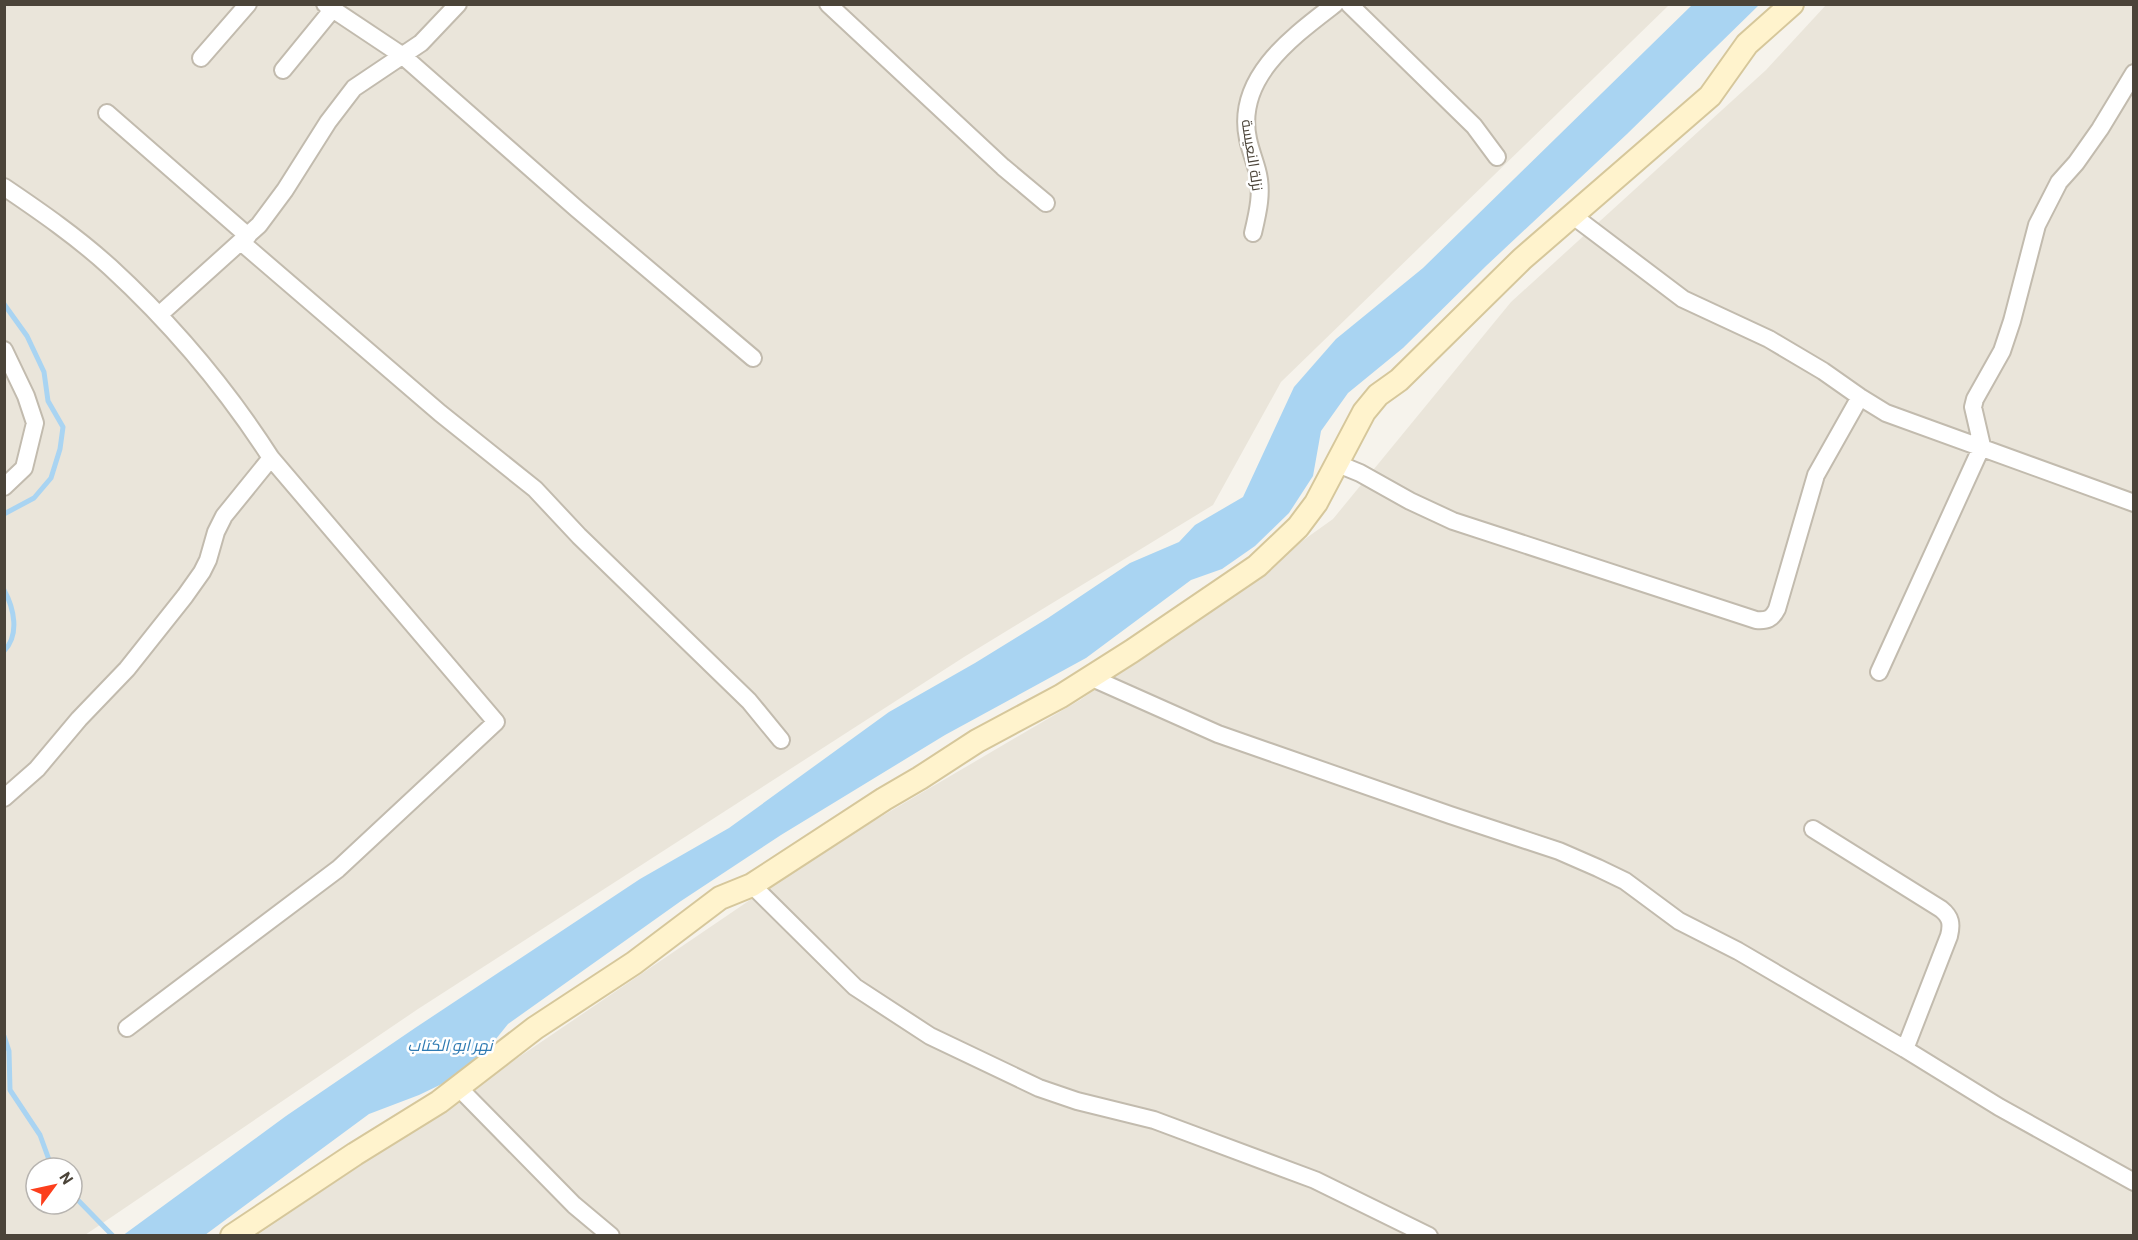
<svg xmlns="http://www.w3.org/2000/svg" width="2138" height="1240" viewBox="0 0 2138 1240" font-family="Barlow,Cairo,sans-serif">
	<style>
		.residential { fill: #eae5da; fill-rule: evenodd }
		.water { fill: #a9d4f2 }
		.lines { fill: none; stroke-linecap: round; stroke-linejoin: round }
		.stream { stroke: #a9d4f2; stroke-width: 5 }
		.street-casing { stroke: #c2bbae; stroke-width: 20 }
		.secondary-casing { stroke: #d6c79b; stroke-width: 26 }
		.street { stroke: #fff; stroke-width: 16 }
		.secondary { stroke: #fff3cd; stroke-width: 22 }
		.labels { text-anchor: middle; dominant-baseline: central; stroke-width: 5; stroke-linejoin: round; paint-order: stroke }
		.street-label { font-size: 15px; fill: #4b4439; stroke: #fff }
		.water-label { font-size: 16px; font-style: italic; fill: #2e7ab2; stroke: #fff }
	</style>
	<rect width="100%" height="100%" fill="#f6f3ec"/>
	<path class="residential" d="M5 5H1669L1281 382 1213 505 964 657 418 1009 85 1235 5 1236ZM36 1168H72V1204H36Z
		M1826 5H2133V1235L256 1236 819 853 1080 700 1333 519 1511 302 1766 70Z"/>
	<path class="water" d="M1692 5H1759L1627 134 1486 266 1403 348 1348 393 1321 431 1313 476 1289 513 1255 546 1222 569 1191 580 1086 658 945 735 781 835 681 901 508 1024 471 1070 419 1095 369 1114 205 1235 122 1236 286 1116 415 1028 640 879 729 828 889 712 975 663 1048 618 1130 563 1179 542 1195 525 1243 497 1294 387 1336 339 1423 268Z"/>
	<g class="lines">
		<path class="stream" d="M4 304 27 336 44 372 48 401 63 427 60 449 51 478 34 498 4 514
			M4 590C14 608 20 635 4 651
			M4 1036 9 1051 10 1090 40 1135 52 1168
			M72 1194 113 1236"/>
		<defs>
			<path id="street" d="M325 4 403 56 577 209 753 358
				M828 4 1003 167 1046 203
				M1349 4 1474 126 1497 157
				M201 58 248 4
				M283 70 332 10
				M107 113 248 236
				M4 187C41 212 77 237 110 267 171 323 226 388 271 458L496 722 338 869 127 1028
				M1572 215 1683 299 1769 339 1823 371 1860 397 1886 413 2134 503
				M1253 233C1258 212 1263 191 1257 170 1254 159 1250 149 1248 139 1235 78 1292 37 1335 4
				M241 242 440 413 535 489 579 536 749 701 781 740
				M159 315 259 225 285 190 328 122 354 88 421 43 458 4
				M4 350 26 396 35 423 24 468 4 487
				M1338 464 1360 473 1410 501 1453 521 1756 620C1767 621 1772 619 1777 609L1816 475 1860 397
				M1879 672 1982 446 1973 407 1975 399 2002 351 2012 321 2037 225 2059 182 2076 163 2100 129 2134 73
				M1090 677 1218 734 1450 815 1559 851 1598 868 1625 881 1679 921 1738 951 1905 1049 1999 1107 2134 1182
				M4 798 37 769 79 719 127 669 185 596 202 572 208 560 216 532 224 516 271 458
				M1813 829 1941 909C1951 917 1952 924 1949 936L1905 1049
				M752 885 855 987 930 1036 1039 1088 1077 1101 1154 1120 1315 1180 1429 1236
				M459 1088 574 1205 611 1236"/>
			<path id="secondary" d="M232 1236 355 1154 439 1102 535 1028 634 963 720 898 752 885 884 799 920 778 977 741 1061 696 1132 651 1257 566 1298 527 1316 503 1364 412 1378 395 1399 380 1522 259 1710 96 1747 44 1792 4"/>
		</defs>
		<use href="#street" class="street-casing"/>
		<use href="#secondary" class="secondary-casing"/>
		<use href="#street" class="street"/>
		<use href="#secondary" class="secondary"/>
	</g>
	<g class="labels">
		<g class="street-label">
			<text transform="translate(1253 155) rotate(81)">نزلة النعيسة</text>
		</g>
		<g class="water-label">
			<text x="450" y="1044">نهر ابو الكتاب</text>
		</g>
	</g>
	<rect width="2138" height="1240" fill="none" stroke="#4b4439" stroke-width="12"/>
	<g transform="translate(54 1186) rotate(57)"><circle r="28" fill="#ffffff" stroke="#b7b4b0" stroke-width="1.5"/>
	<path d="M0-4.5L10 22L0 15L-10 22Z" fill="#fc3f1d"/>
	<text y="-9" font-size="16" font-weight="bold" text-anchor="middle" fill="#4b4439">N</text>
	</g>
</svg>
